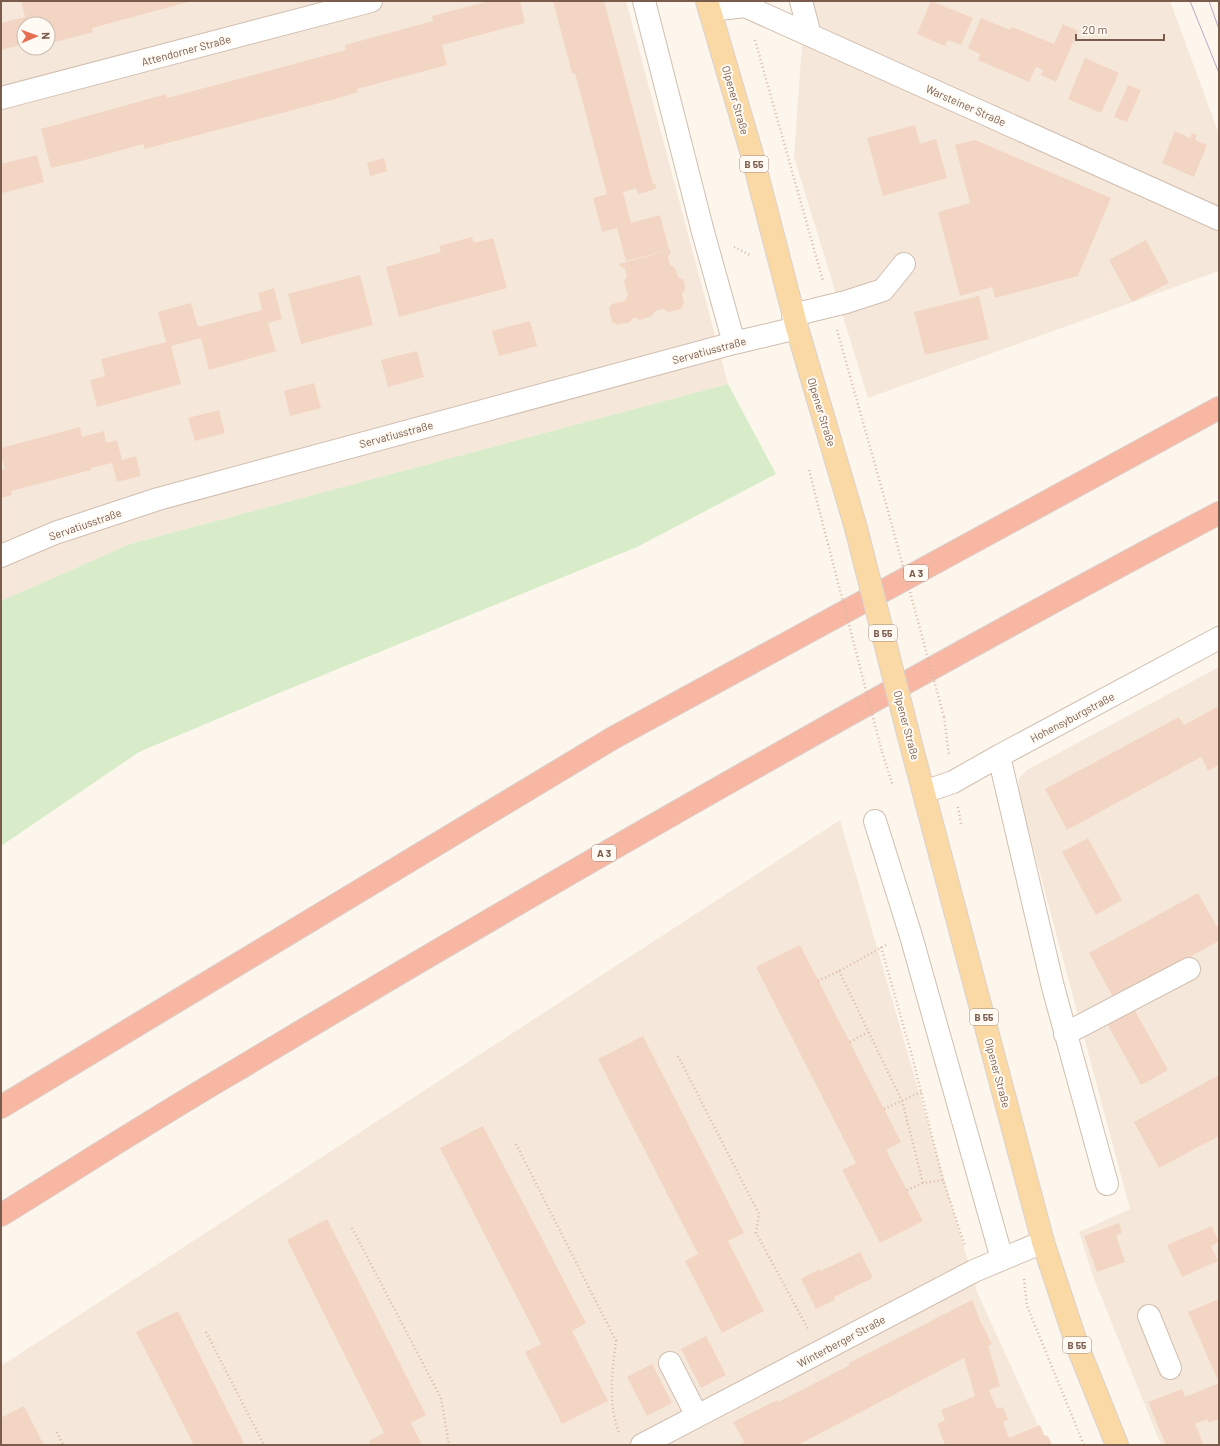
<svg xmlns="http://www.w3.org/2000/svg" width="1220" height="1446" viewBox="0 0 1220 1446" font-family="Barlow,sans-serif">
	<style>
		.residential { fill: #f5e8da; fill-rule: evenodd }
		.green { fill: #d8ecc9 }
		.building { fill: #f3d5c3 }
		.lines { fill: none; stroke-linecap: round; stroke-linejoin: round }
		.minor-casing { stroke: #d1beb0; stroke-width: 24 }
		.major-casing { stroke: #dad1cd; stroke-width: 24 }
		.highway-casing { stroke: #dad1cd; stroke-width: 24 }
		.path { stroke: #d9b8a5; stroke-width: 2.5; stroke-dasharray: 1 3; stroke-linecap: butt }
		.minor { stroke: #fff; stroke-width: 22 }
		.major { stroke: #fbd9a5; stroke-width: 22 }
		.highway { stroke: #f7b7a3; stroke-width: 22 }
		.tram { stroke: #b9a8c9; stroke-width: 1 }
		.major-bridge-casing { stroke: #dad1cd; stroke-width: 24; stroke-linecap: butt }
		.path-bridge { stroke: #d9b8a5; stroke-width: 2.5; stroke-dasharray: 1 3; stroke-linecap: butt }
		.major-bridge { stroke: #fbd9a5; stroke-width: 22 }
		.labels { text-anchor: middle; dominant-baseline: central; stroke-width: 4; stroke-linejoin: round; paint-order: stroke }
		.shield { fill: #fffaf3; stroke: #a28b7f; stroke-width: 1 }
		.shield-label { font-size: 10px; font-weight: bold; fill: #7a5c4d }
		.street-label { font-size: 11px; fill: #7a5c4d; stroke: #fffaf3 }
	</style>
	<rect width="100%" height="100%" fill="#fdf6ec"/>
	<path class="residential" d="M1 1H626L728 384 130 544 1 601ZM24 24H48V48H24Z
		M805 1H1170L1219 134V271L868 398 794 157Z
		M1219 667V1445H1161L1094 1279 1079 1232 1130 1209 1018 791 1019 778 1027 770Z
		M840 820 977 1292 1047 1445H1V1366Z"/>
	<path class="green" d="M728 384 776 474 637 547 279 693 139 752 1 846V601L130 544Z"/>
	<path class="building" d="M21 1H192L92 28 93 32 48 44V24H24V44L1 50V23L25 17Z
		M489 1H520L525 23 442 45 447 65 357 89 358 92 335 99 145 149 143 144 81 161 51 168 41 129 166 94 167 98 346 50 345 45 433 21 432 16Z
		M553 1H604L653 184 655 183 656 189 638 194 636 188 623 192 631 223 660 215 669 250 626 261 617 228 602 232 593 198 607 194 575 73H572Z
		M931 1 973 18 961 45 948 40 945 46 917 34Z
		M981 18 1010 30 1012 27 1054 44 1063 24 1078 31 1056 82 1041 75 1043 70 1036 67 1029 82 978 60 980 54 968 48Z
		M1085 58 1119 73 1101 113 1068 99Z
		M1128 85 1141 90 1127 122 1114 117Z
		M915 125 920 144 936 139 947 178 883 196 867 138Z
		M1175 131 1190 138 1192 133 1197 135 1195 140 1207 145 1194 177 1162 163Z
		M975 140 1111 198 1078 276 995 298 992 287 960 296 938 212 970 203 955 145Z
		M37 155 44 182 3 193 1 184V164Z
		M384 158 387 171 370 176 367 163Z
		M472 237 474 243 493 238 507 288 399 317 386 267 441 252 439 246Z
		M1146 240 1169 283 1132 302 1109 260Z
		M670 250 671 252 668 257 670 265 675 268 678 277 684 280 685 289 682 294 684 303 681 309 669 312 663 309 655 311 652 316 639 320 634 317 630 322 618 325 612 322 609 308 612 304 625 301 628 295 624 282 627 276 625 269 620 266 619 264Z
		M360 275 373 325 301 344 288 294Z
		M274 288 282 319 268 323 276 351 209 370 201 338 171 346 181 384 97 407 90 380 105 376 101 359 166 342 158 312 191 303 198 327 262 310 258 293Z
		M979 296 989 339 925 355 914 312Z
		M530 321 537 346 499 356 492 331Z
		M417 351 424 377 388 387 381 360Z
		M314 383 321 408 290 416 284 391Z
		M219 410 225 433 195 441 188 418Z
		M80 427 82 437 104 431 106 443 117 440 122 460 136 456 141 476 117 482 112 463 91 468V470L11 491 12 495 1 498V470L5 469 1 455V448Z
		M1219 706V765L1208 771 1201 757 1067 830 1045 789 1179 717 1184 725Z
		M1088 838 1122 900 1096 915 1062 852Z
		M1198 893 1219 930V941L1114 999 1089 953Z
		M800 945 901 1142 886 1150 923 1221 880 1243 842 1170 856 1163 756 967Z
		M1133 1007 1168 1070 1141 1085 1106 1022Z
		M643 1036 744 1233 728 1241 764 1311 722 1333 685 1261 698 1254 598 1059Z
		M1219 1075V1136L1159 1168 1134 1122Z
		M483 1126 586 1323 572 1331 608 1401 562 1424 525 1352 541 1344 440 1148Z
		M327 1219 426 1415 411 1423 422 1445H371L369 1441 384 1433 287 1240Z
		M1119 1223 1122 1233 1116 1235 1125 1262 1097 1272 1084 1236Z
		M1212 1226 1219 1242 1211 1246 1218 1261 1182 1277 1167 1245Z
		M860 1252 873 1278 834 1297 835 1300 816 1309 801 1279 820 1269 821 1271Z
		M1219 1299V1419L1209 1423 1207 1419 1195 1424 1203 1443 1198 1445H1166L1148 1402 1182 1389 1185 1397 1219 1383 1188 1312Z
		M972 1300 980 1320 992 1344 988 1346 1000 1386 989 1390 997 1409 1003 1407 1008 1420 1003 1422 1009 1438 1040 1425 1044 1435 1048 1436 1052 1445H945L937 1424 945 1420 941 1410 975 1396 964 1358 798 1445H738L744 1442 733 1422 777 1400 778 1402 815 1383 850 1365 849 1363Z
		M178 1311 210 1376 245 1445H194L136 1332Z
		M706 1336 726 1375 701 1388 681 1349Z
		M652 1364 672 1403 647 1416 627 1377Z
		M24 1406 44 1445H1V1418Z"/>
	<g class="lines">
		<defs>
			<path id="minor" d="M644 1 703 232 734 343
				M801 1 810 35
				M710 10 745 6 1219 219
				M1 98 371 1
				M793 315 846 302 883 290 904 264
				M1 556 55 533 158 499 734 343 797 328
				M999 756 1053 987 1107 1184
				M924 792 953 782 999 756 1219 638
				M875 821 911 936 1002 1259
				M1065 1034 1189 969
				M1149 1316 1170 1368
				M670 1363 697 1416
				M642 1445 974 1271 1043 1242"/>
			<path id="major" d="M707 1 751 151 797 328 856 528
				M909 737 1043 1242 1077 1345 1117 1445"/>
			<path id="highway" d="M1 1107 613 738 1219 408
				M1 1215C77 1168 153 1119 230 1074 555 879 884 690 1219 513"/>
		</defs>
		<use href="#minor" class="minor-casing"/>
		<use href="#major" class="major-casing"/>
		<use href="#highway" class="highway-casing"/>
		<path class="path" d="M755 40 823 281
			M734 247 750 255
			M837 330 888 511
			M809 470 828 544
			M944 717 949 755
			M882 752 893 786
			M958 807 961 824
			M881 947 911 1052 943 1180 965 1246
			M839 971 902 1101 923 1183 943 1180
			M818 981 839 971 886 945
			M850 1042 868 1032
			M678 1056 759 1214 756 1233 808 1329
			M884 1109 921 1092
			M516 1144 616 1341C612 1371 608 1404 619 1433
			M907 1190 923 1183
			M352 1228 441 1398 449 1445
			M1024 1279 1027 1306 1084 1445
			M206 1332 264 1445
			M57 1432 63 1445"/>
		<use href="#minor" class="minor"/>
		<use href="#major" class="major"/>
		<use href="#highway" class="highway"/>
		<path class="tram" d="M1190 1 1219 73
			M1209 1 1219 29"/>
		<defs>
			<path id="major-bridge" d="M856 528 909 737"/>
		</defs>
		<use href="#major-bridge" class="major-bridge-casing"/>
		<path class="path-bridge" d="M888 511 944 717
			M828 544 882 752"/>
		<use href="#major-bridge" class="major-bridge"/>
	</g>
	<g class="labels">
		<g class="shield">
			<rect x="740" y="156" width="28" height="16" rx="3"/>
			<rect x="904" y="565" width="24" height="16" rx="3"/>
			<rect x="869" y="625" width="28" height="16" rx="3"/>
			<rect x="592" y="845" width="24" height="16" rx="3"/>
			<rect x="970" y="1009" width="28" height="16" rx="3"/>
			<rect x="1063" y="1337" width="28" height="16" rx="3"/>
		</g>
		<g class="shield-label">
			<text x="754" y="164">B 55</text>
			<text x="916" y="573">A 3</text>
			<text x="883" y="633">B 55</text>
			<text x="604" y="853">A 3</text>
			<text x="984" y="1017">B 55</text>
			<text x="1077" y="1345">B 55</text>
		</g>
		<g class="street-label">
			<text transform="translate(186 50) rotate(-15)">Attendorner Straße</text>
			<text transform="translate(736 100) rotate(74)">Olpener Straße</text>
			<text transform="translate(966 105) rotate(24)">Warsteiner Straße</text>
			<text transform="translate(709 350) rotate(-15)">Servatiusstraße</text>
			<text transform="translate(822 412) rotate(73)">Olpener Straße</text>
			<text transform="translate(396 434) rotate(-15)">Servatiusstraße</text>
			<text transform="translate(85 524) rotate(-19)">Servatiusstraße</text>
			<text transform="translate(1072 717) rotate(-28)">Hohensyburgstraße</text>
			<text transform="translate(907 725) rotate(75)">Olpener Straße</text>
			<text transform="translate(998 1073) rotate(75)">Olpener Straße</text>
			<text transform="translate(841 1341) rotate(-28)">Winterberger Straße</text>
		</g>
	</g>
	<rect width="1220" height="1446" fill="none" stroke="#7a5c4d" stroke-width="4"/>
	<g transform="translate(36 36) rotate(88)"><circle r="19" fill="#fffaf3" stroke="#cabbb1"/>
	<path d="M0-3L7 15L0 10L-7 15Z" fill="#e76f51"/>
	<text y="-6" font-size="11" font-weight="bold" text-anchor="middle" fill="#7a5c4d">N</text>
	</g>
	<path d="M1076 34v6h88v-6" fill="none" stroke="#7a5c4d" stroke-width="2"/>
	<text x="1082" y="34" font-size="12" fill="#7a5c4d" stroke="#fffaf3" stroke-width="3" paint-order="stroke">20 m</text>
</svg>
